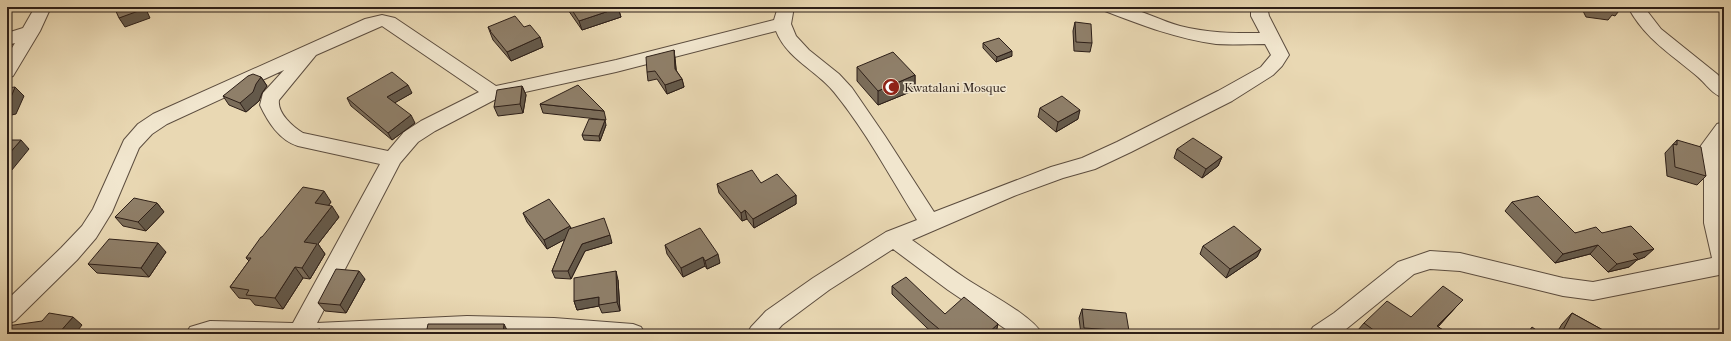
<svg xmlns="http://www.w3.org/2000/svg" width="1731" height="341" viewBox="0 0 1731 341" font-family="'IM FELL French Canon',serif">
	<style>
		.lines { fill: none; stroke-linecap: round; stroke-linejoin: round }
		.street-casing { stroke: #5c4d3f; stroke-width: 2 }
		.street { fill: #f1e6ce; fill-rule: evenodd }
		.wall { fill: #7b6d5a; stroke: #2d1f18 }
		.shaded-wall { fill: #64594a; stroke: #2d1f18 }
		.building { fill: #8f7f69; stroke: #2d1f18 }
		.labels { text-anchor: middle; dominant-baseline: central; stroke-width: 3; stroke-linejoin: round; paint-order: stroke }
		.poi-label { font-size: 13px; fill: #2d1f18; stroke: #f1e6ce; text-anchor: start }
	</style>
	<rect width="100%" height="100%" fill="#e9d8b3"/>
	<filter id="stains"><feTurbulence type="fractalNoise" baseFrequency=".005" numOctaves="4"/><feColorMatrix values="0 0 0 0 .2 0 0 0 0 .09 0 0 0 0 .02 0 0 0 .5 -.17"/></filter>
	<radialGradient id="worn" r=".72"><stop offset=".6" stop-color="#630" stop-opacity="0"/><stop offset="1" stop-color="#630" stop-opacity=".3"/></radialGradient>
	<g class="lines">
		<defs>
			<path id="street" d="M35 7H51L40 31 13 76 7 78V56L15 43 7 45V33L23 28Z
				M778 7H794L791 24 796 36 809 50 839 74 852 88 885 136 934 212 1051 167 1082 158 1117 142 1218 91 1261 67 1271 55 1265 44C1249 44 1233 45 1216 44 1178 39 1141 25 1105 11L1103 7C1110 7 1120 5 1127 7 1145 12 1162 21 1180 26 1207 33 1232 33 1260 33L1251 16V7H1267L1269 16 1289 55 1282 66 1273 75 1232 101 1131 152 1095 169 1063 178 1014 196 912 240C929 252 947 266 965 278 984 291 1032 315 1042 334H1013L948 290 893 249 829 290 782 325 774 334H747L751 327 766 311 813 278 886 232 917 220C890 177 866 131 834 92 816 70 787 59 776 31L616 72 498 98 435 131 418 142 400 163 317 323 467 316 554 318 633 324 641 327 645 334H186L190 327 210 321 293 323 380 164 298 146C279 140 268 122 260 105L263 93 284 70 167 124 152 134 139 148 112 212 96 238 77 260 15 321 7 324V300L61 248 82 226 93 209 124 140 138 124 153 114 365 19 382 15 395 18 496 86 616 60 774 20ZM382 26 479 92 421 121 404 132 388 151 303 133C293 127 277 113 279 100L316 55Z
				M1628 7H1644L1661 29 1717 74 1724 81V98C1713 95 1706 84 1698 77 1671 54 1645 39 1628 7Z
				M1724 122V143L1720 148V161L1724 180V274L1593 300 1563 296 1460 271 1430 269 1414 274 1340 334H1309L1313 327 1334 313 1398 262 1430 251 1460 253 1563 278 1593 282 1712 258 1704 223V180L1700 161V147L1717 124Z"/>
		</defs>
		<use href="#street" class="street-casing"/>
		<use href="#street" class="street"/>
	</g>
	<path class="wall" d="M566 7H618L621 17 582 30Z
		M1574 7H1622L1615 16 1612 15 1608 20 1586 17 1583 11 1575 10Z
		M1075 22 1092 43 1090 52 1074 51 1073 31Z
		M488 27 540 37 543 47 511 61 493 40Z
		M983 43 1012 56 996 62 983 48Z
		M674 50 676 70 682 79 684 87 667 94 657 79 648 81 647 72Z
		M857 67 915 75V90L878 105 857 81Z
		M261 77 267 86 262 93 259 101 246 112 229 105 223 96Z
		M522 86 526 95 523 113 498 116 494 107Z
		M412 93 394 103 415 123 392 140 351 106 347 98Z
		M540 104 604 111 606 120 543 113Z
		M1040 108 1078 119 1056 132 1038 117Z
		M606 125 600 141 584 140 582 135Z
		M1677 140 1706 176 1697 185 1667 176 1665 153Z
		M1177 149 1222 157 1218 166 1202 178 1174 158Z
		M761 183 796 195V204L754 228 747 219 742 221 719 193 717 184Z
		M331 202 328 206 339 217 318 244 325 254 310 279 303 278 283 309 255 305 250 299 239 298 230 287 249 261 246 258 262 237Z
		M1512 202 1575 233H1602L1645 257 1637 260 1629 267 1608 272 1590 254 1555 263 1505 211Z
		M157 203 164 212 146 231 123 226 115 217Z
		M523 213 571 228 612 243 585 251 571 279 555 278 552 271 565 239 547 249 527 222Z
		M665 245 720 263 707 269 705 266 683 277 667 254Z
		M1203 246 1261 249 1257 257 1226 278 1200 254Z
		M166 252 149 277 97 273 88 264Z
		M365 279 346 313 325 311 318 303Z
		M618 280 620 311 602 313 599 306 577 310 574 301Z
		M892 286 945 314 998 324 996 332 994 334H934L926 327 892 294Z
		M1463 300 1456 307 1438 327 1449 334H1363L1358 330 1364 323 1411 317Z
		M1082 309 1129 331 1128 334H1081L1079 318Z
		M1572 313 1610 334H1556L1562 324Z"/>
	<path class="shaded-wall" d="M143 7H145L150 18 125 27 119 18Z
		M618 8 621 17 582 30 579 21Z
		M540 37 543 47 511 61 507 52Z
		M674 50 675 58 677 77 675 69Z
		M1012 51V56L996 62 997 57Z
		M915 75V90L878 105V91Z
		M261 77 267 86 262 93 259 101 246 112 240 103Z
		M682 79 684 87 667 94 665 85Z
		M408 85 412 93 391 105 387 97Z
		M522 86 526 95 523 113 520 104Z
		M15 87 24 96 16 114 7 116V105Z
		M1080 110 1078 119 1056 132 1058 122Z
		M411 115 415 123 392 140 388 133Z
		M605 120 606 125 600 141 599 136Z
		M21 140 29 149 7 176V156Z
		M1222 157 1218 166 1202 178 1206 169Z
		M324 191 331 202 322 214 315 203Z
		M796 195V204L754 228 753 219Z
		M157 203 164 212 146 231 138 222Z
		M332 206 339 217 318 244 325 254 310 279 302 268 304 242Z
		M745 210 747 219 742 221 741 213Z
		M570 226 573 235 547 249 544 240Z
		M610 235 612 243 585 251 571 279 568 271 582 244Z
		M158 243 166 252 149 277 141 268Z
		M1598 245 1590 254 1555 263 1563 254Z
		M1261 249 1257 257 1226 278 1230 269Z
		M1654 249 1645 257 1637 260 1629 267 1608 272 1617 264 1633 254Z
		M718 254 720 263 707 269 705 261Z
		M703 257 705 266 683 277 681 268Z
		M295 267 303 278 283 309 275 298Z
		M359 271 365 279 346 313 340 305Z
		M616 271 618 280 620 311 617 302Z
		M599 297V306L577 310 574 301Z
		M1463 300 1456 307 1431 334 1437 326Z
		M73 317 82 325 75 334H58Z
		M504 324 509 334H503Z
		M998 324 996 332 994 334H987Z
		M320 329 324 334H319Z"/>
	<path class="building" d="M114 7H143L144 9 119 18Z
		M570 7H618V8L579 21Z
		M1592 7H1613L1615 11 1592 8Z
		M515 16 524 27 530 25 540 37 507 52 490 31H491L488 27Z
		M1075 22 1091 24 1092 43 1076 42Z
		M999 38 1012 51 997 57 983 43Z
		M674 50 675 69 682 79 665 85 655 71 647 72 646 57Z
		M893 52 915 75 878 91 857 67Z
		M392 72 408 85 387 97 411 115 388 133 347 98Z
		M253 74 261 77 256 84 253 92 240 103 223 96 248 76Z
		M578 85 604 111 540 104Z
		M522 86 520 104 494 107 497 90Z
		M15 87 8 105H7V88Z
		M1062 96 1080 110 1058 122 1040 108Z
		M589 119 605 120 599 136 582 135Z
		M1193 138 1222 157 1206 169 1177 149Z
		M7 140H21L7 156Z
		M1677 140 1701 147 1706 176 1675 167 1673 144 1677 145Z
		M752 170 761 183 777 174 796 195 753 219 745 210 741 213 717 184Z
		M303 187 324 191 315 203 332 206 304 242 317 244 302 268 295 267 275 298 246 295 249 290 230 287 251 258H246L261 237H262Z
		M1538 196 1575 233 1596 227 1602 233 1631 226 1654 249 1633 254 1638 259 1617 264 1598 245 1563 254 1512 202Z
		M134 198 157 203 138 222 115 217Z
		M549 199 570 226 544 240 523 213Z
		M604 218 610 235 582 244 568 271H552L569 229Z
		M1234 226 1261 249 1230 269 1203 246Z
		M700 228 718 254 705 261 703 257 681 268 665 245Z
		M109 239 158 243 141 268 88 264Z
		M336 269 359 271 340 305 318 303Z
		M616 271 617 302 599 305V297L574 301V278Z
		M906 277 945 314 964 297 998 324 987 334H945L927 319 892 286Z
		M1443 286 1463 300 1437 326 1449 334H1379L1364 323 1387 301 1411 317Z
		M1082 309 1126 313 1129 331 1084 328Z
		M49 313 73 317 58 334H7V326L42 321Z
		M1572 313 1610 334H1561Z
		M428 324H504L503 334H426Z
		M1532 327 1542 334H1527Z
		M320 329 319 334H289Z"/>
	<defs>
		<symbol id="mosque-disc" viewBox="-11 -11 22 22"><circle r="9.5" fill="#8f2418" stroke="#f1e6ce"/><path d="M3.5-4.9A6 6 0 1 0 3.5 4.9A5 5 0 1 1 3.5-4.9Z" fill="#fff"/></symbol>
	</defs>
	<g fill-rule="evenodd">
		<use href="#mosque-disc" x="881" y="77" width="20" height="20"/>
	</g>
	<g class="labels">
		<g class="poi-label">
			<text x="904" y="87">Kwatalani Mosque</text>
		</g>
	</g>
	<rect width="1731" height="341" fill="none" stroke="#e9d8b3" stroke-width="24"/>
	<rect x="8" y="8" width="1715" height="325" fill="none" stroke="#2d1f18" stroke-width="2"/>
	<rect x="12" y="12" width="1707" height="317" fill="none" stroke="#2d1f18"/>
	<rect width="100%" height="100%" filter="url(#stains)"/>
	<rect width="100%" height="100%" fill="url(#worn)"/>
</svg>
